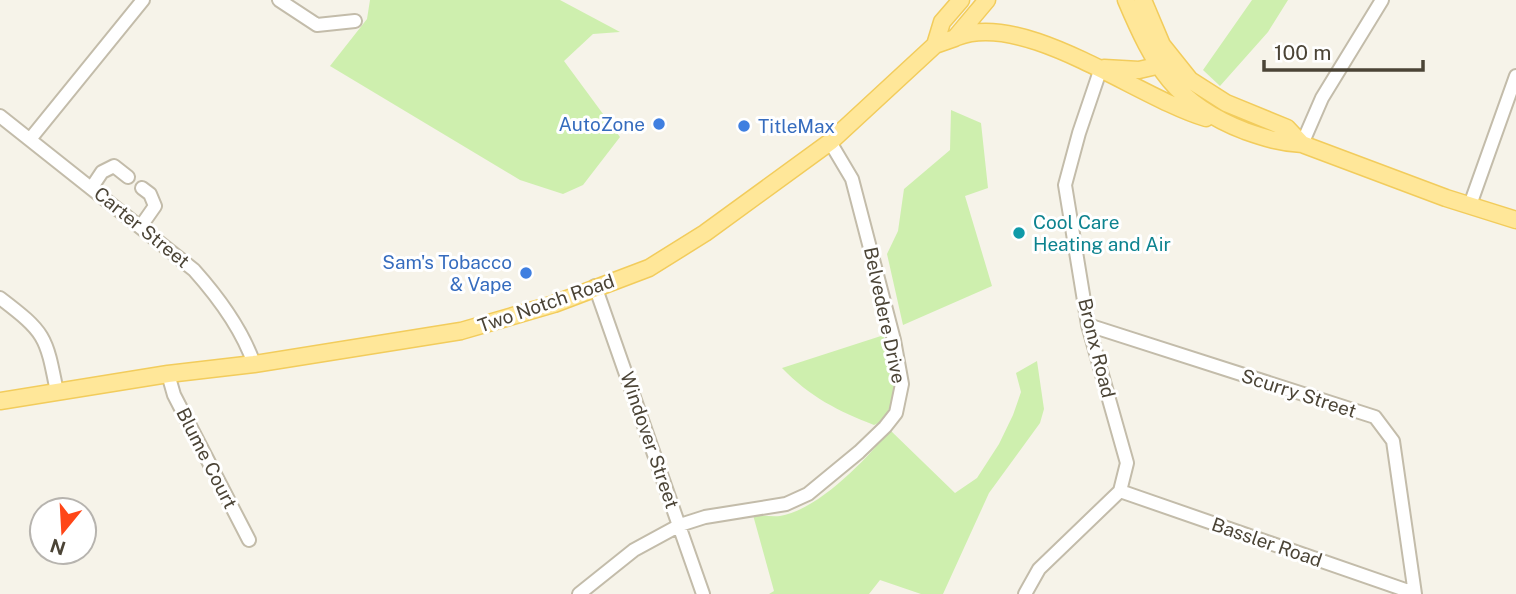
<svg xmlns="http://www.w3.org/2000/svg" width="1516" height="594" viewBox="0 0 1516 594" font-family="'Public Sans',sans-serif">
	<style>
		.green { fill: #ceefae }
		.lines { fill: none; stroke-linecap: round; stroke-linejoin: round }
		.minor-casing { stroke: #c3bcaa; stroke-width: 16 }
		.major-casing { stroke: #f2cc5c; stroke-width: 19 }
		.minor { stroke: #fff; stroke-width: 12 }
		.major { stroke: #ffe799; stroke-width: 16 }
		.shop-dot { fill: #3f7fe0; stroke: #fff; stroke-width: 2.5 }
		.culture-dot { fill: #0f9aa8; stroke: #fff; stroke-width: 2.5 }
		.labels { text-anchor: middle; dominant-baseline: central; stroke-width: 6; stroke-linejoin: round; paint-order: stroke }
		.shop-label { font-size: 19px; fill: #366cbe; stroke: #fff; text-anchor: end }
		.culture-label { font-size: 19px; fill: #0d838f; stroke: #fff; text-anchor: start }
		.street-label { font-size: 19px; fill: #4b4436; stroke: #fff }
	</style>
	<rect width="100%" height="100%" fill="#f6f3e9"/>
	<path class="green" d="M370 0H560L620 32 593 34 564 61 620 137 583 185 563 194 520 180 330 66 367 19Z
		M1252 0H1288L1268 32 1220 86 1203 70Z
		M951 110 981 123 988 188 965 196 992 286 903 325 887 254 898 231 904 189 950 150Z
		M884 335 895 392 885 420 874 425C838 411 810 397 782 368Z
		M1037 361 1044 409 1040 423 989 493 943 594H921L880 580 869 594H769L774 591 753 515C762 515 772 517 780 516 818 510 867 459 890 430L955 493 977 478 999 444 1013 415 1021 392 1016 373Z"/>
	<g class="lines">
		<defs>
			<path id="minor" d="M279 0 317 25 355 21
				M0 116 194 270C219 298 242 329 254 364
				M31 138 143 0
				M1302 144 1322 98 1382 0
				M92 187 102 172 114 166 128 177
				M1470 205 1516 76
				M141 226 155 206 150 194 142 188
				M595 286 703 594
				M0 298C46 333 46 336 57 392
				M1088 325 1375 417 1393 441 1415 594
				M168 374 174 395 249 540
				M1120 491 1414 593
				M579 594 634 550 680 525 705 517 786 504 808 494 859 452 885 427 896 413 902 384 894 340 852 179 830 142
				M1025 594 1039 569 1120 491 1127 463 1088 325 1065 185 1079 133 1101 68"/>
			<path id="major" d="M1126 0C1154 66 1175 104 1245 131 1265 138 1281 143 1302 144L1446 198 1516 220
				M1143 0 1162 45 1190 80 1226 103 1287 128 1302 144
				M957 37C1025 10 1138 98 1206 118
				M935 45 942 22 961 0
				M1104 68 1139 70 1165 64
				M0 401 168 374 254 364 461 331 554 304 649 268 705 233 830 142 935 45 955 38 987 0"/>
		</defs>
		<use href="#minor" class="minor-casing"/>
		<use href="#major" class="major-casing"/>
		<use href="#minor" class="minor"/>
		<use href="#major" class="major"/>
	</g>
	<g class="shop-dot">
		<circle cx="659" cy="124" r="7"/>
		<circle cx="744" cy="126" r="7"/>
		<circle cx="526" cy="273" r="7"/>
	</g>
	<circle class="culture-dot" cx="1019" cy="233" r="7"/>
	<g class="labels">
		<g class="shop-label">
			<text x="645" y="124">AutoZone</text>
			<text x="758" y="126" text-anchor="start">TitleMax</text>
			<text x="512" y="262">Sam's Tobacco<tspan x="512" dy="22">&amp; Vape</tspan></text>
		</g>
		<g class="culture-label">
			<text x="1033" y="222">Cool Care<tspan x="1033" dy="22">Heating and Air</tspan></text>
		</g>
		<g class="street-label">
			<text transform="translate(142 227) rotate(39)">Carter Street</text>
			<text transform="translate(546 303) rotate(-19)">Two Notch Road</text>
			<text transform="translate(885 315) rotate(78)">Belvedere Drive</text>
			<text transform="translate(1097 348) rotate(76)">Bronx Road</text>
			<text transform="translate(1299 393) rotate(18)">Scurry Street</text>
			<text transform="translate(650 440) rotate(71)">Windover Street</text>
			<text transform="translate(207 458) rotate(63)">Blume Court</text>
			<text transform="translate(1267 542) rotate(19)">Bassler Road</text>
		</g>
	</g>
	<g transform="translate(63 531) rotate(198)"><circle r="33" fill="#ffffff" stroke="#b7b4af" stroke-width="2"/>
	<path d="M0-5L12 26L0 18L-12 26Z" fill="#ff4617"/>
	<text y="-10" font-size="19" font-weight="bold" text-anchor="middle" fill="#4b4436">N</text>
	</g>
	<path d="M1264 60v10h159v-10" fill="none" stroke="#4b4436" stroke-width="3.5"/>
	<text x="1274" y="60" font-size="21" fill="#4b4436" stroke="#ffffff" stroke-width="5" paint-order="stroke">100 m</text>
</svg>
